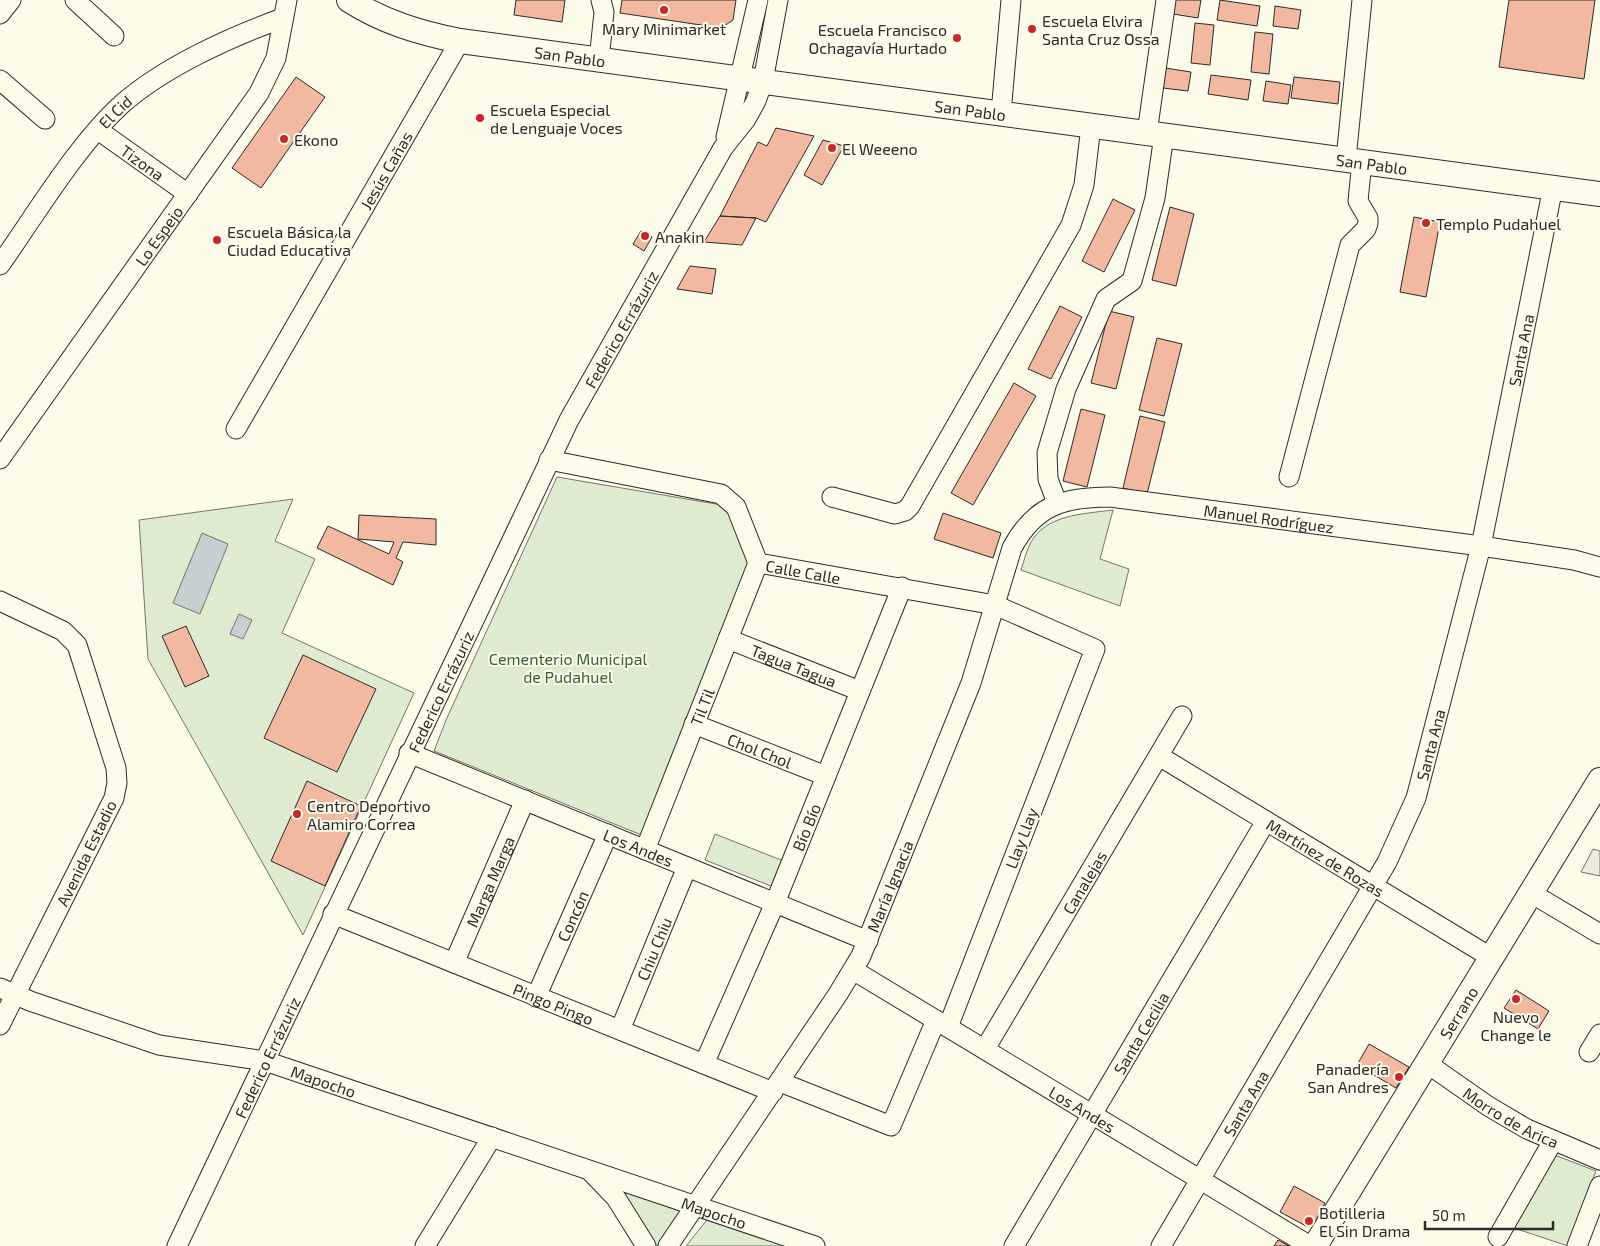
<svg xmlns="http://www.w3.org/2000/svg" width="1600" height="1246" viewBox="0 0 1600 1246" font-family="'Exo 2',sans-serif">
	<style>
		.green { fill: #deebd1; stroke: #74746e }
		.parking { fill: #eceadb; stroke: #74746e }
		.water { fill: #c7d0d0; stroke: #74746e }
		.building { fill: #f2b8a0; stroke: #2b2b2b }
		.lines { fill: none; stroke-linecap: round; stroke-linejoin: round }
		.minor-casing { stroke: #2b2b2b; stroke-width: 21 }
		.major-casing { stroke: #2b2b2b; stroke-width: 26 }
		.minor { stroke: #fdfbea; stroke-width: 19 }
		.major { stroke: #fdfbea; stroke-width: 24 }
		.poi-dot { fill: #c62828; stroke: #fdfbea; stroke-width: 2 }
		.labels { text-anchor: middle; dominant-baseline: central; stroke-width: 4; stroke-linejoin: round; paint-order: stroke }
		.poi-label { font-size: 16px; fill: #2b2b2b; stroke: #fdfbea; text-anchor: start }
		.street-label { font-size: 16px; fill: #2b2b2b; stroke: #fdfbea }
		.park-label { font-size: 16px; fill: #34623c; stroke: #fdfbea }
	</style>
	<rect width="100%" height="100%" fill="#fdfbea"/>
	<path class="green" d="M557 477 728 506 753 558 644 836 434 751 446 720Z
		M293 499 275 541 315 559 282 633 414 693 303 935 148 659 139 520Z
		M1113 510 1100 559 1129 569 1120 606 1021 570C1024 561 1026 552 1030 544 1045 514 1084 514 1113 510Z
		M715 834 786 862 776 888 705 860Z
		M1552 1154 1596 1171 1568 1246 1511 1227Z
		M618 1188 681 1210 657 1246H654Z
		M710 1216 767 1235 784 1246H686Z"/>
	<path class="parking" d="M1593 849 1600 851V876L1581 872Z"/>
	<path class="water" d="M202 533 228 544 200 614 173 603Z
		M239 614 252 620 243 639 230 634Z"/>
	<path class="building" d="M516 0H565L562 22 514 15Z
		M622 0H736L733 20 721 28 620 13Z
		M1175 0H1201L1198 18 1173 14Z
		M1220 0 1260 6 1257 26 1217 20Z
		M1509 0H1595L1584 79 1499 67Z
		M1275 6 1301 10 1298 29 1273 26Z
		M1195 23 1214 25 1210 65 1191 63Z
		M1255 32 1273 34 1269 74 1251 72Z
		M1165 68 1191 72 1188 91 1163 88Z
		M1211 75 1251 80 1248 100 1208 94Z
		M296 77 325 97 261 188 232 168Z
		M1294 77 1340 82 1338 104 1291 98Z
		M1266 81 1291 85 1288 104 1263 101Z
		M776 128 814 136 766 222 756 218 720 216 758 142 767 146Z
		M823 140 844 146 822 185 804 175Z
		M1113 199 1135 210 1104 272 1082 261Z
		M1170 207 1194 214 1176 286 1152 280Z
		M720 216 756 218 742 245 704 242Z
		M1414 217 1440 222 1426 297 1400 292Z
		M641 231 652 237 644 251 633 244Z
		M690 266 716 269 712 294 677 289Z
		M1060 306 1082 317 1051 379 1028 369Z
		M1109 311 1134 317 1116 389 1091 383Z
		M1157 338 1182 344 1164 416 1139 410Z
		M1014 383 1036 396 973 505 951 493Z
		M1081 409 1105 415 1087 487 1063 481Z
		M1140 416 1165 422 1147 494 1123 488Z
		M943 513 1001 533 993 558 934 539Z
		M359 515 436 519V545L403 542 396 558 403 562 393 585 317 548 328 526 389 554 394 542 358 539Z
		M186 626 209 676 185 687 162 636Z
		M303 655 376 689 337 772 264 738Z
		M307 781 361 806 325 886 271 861Z
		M1516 990 1549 1011 1538 1029 1504 1008Z
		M1369 1044 1409 1067 1396 1088 1357 1065Z
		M1294 1186 1325 1203 1314 1224 1306 1226 1280 1212Z
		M1278 1240 1289 1246H1274Z"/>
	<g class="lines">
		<defs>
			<g id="minor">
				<path d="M75 0 114 36"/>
				<path d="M0 14 11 0"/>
				<path d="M599 60 604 12 601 0"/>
				<path d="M0 80 45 119"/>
				<path d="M1001 113 1011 0"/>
				<path id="s1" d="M98 130 188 194"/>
				<path d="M1147 133 1166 0"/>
				<path d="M726 137 758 0"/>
				<path d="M1346 159 1362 0"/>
				<path id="s2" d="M0 265C36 214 77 145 122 104 164 67 230 37 283 18"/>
				<path id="s3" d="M236 429 460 41"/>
				<path id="s4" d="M0 459 259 93 276 58 287 0"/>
				<path d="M549 460 721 494 736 507 758 563"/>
				<path d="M1289 477 1350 245 1366 229 1368 223V218L1358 201 1362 161"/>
				<path d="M832 497 895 514 905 511 910 506 1071 225 1084 185 1091 126"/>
				<path d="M1057 503 1048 479 1047 453 1066 389 1106 299 1132 281 1155 198 1164 135"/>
				<path id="s5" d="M758 563 995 605 1095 649 948 1027"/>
				<path d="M0 601 63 631 77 645 116 768 117 783 114 798 0 1025"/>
				<path id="s6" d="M728 639 860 691"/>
				<path id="s7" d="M694 724 826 776"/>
				<path id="s8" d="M409 753 868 941"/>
				<path id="s9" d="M1159 756 1492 958"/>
				<path id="s10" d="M645 850 758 563"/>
				<path d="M1531 893 1600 934"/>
				<path id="s11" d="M333 914 773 1092"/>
				<path id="s12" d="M454 963 525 800"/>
				<path id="s13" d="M853 970 1310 1246"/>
				<path id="s14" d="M0 988 30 1001 159 1045 265 1061 815 1246"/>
				<path id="s15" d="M536 997 608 834"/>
				<path id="s16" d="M620 1030 687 867"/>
				<path id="s17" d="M985 1049 1182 716"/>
				<path d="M1589 1052 1600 1034"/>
				<path id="s18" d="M704 1064 775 903 902 587"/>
				<path id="s19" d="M1428 1064 1488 1106 1527 1129 1600 1160"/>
				<path d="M780 1082 891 1126 936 1020"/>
				<path d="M591 1172 616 1198 646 1246"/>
				<path d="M1498 1237 1553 1141"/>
				<path id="s20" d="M177 1246 569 420 723 148 746 119 756 101 763 81 778 0"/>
				<path d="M425 1246 492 1137"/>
				<path id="s21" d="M668 1246 838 994 861 956 971 683 1012 548C1035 505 1064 497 1110 497L1481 546 1574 560 1600 567"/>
				<path id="s22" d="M1014 1246 1266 821"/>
				<path id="s23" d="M1161 1246 1387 862 1416 798 1481 546 1553 187"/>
				<path d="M1577 1246 1600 1186"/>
			</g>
			<g id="major">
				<path id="s24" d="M349 0C383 22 420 33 460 41L1600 194"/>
				<path id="s25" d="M1315 1246 1600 780"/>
			</g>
		</defs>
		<use href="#minor" class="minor-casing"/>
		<use href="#major" class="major-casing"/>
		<use href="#minor" class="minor"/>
		<use href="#major" class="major"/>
	</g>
	<g class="poi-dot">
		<circle cx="664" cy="10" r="5"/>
		<circle cx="1032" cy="29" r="5"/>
		<circle cx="957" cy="38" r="5"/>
		<circle cx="480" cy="118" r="5"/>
		<circle cx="284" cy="139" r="5"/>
		<circle cx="832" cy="148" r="5"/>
		<circle cx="1426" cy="223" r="5"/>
		<circle cx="645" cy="236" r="5"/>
		<circle cx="217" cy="240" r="5"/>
		<circle cx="297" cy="814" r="5"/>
		<circle cx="1516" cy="999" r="5"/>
		<circle cx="1399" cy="1077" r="5"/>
		<circle cx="1309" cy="1221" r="5"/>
	</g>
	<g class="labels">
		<g class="poi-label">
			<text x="1042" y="20">Escuela Elvira<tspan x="1042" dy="18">Santa Cruz Ossa</tspan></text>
			<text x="664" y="28" text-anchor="middle">Mary Minimarket</text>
			<text x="947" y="29" text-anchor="end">Escuela Francisco<tspan x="947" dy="18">Ochagavía Hurtado</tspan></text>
			<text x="490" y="109">Escuela Especial<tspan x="490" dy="18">de Lenguaje Voces</tspan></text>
			<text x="294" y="139">Ekono</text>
			<text x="842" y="148">El Weeeno</text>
			<text x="1436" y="223">Templo Pudahuel</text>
			<text x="227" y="231">Escuela Básica la<tspan x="227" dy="18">Ciudad Educativa</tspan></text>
			<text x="655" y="236">Anakin</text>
			<text x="307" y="805">Centro Deportivo<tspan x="307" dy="18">Alamiro Correa</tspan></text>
			<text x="1516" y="1016" text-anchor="middle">Nuevo<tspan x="1516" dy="18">Change le</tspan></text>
			<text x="1389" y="1068" text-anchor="end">Panadería<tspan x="1389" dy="18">San Andres</tspan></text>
			<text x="1319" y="1212">Botilleria<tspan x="1319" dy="18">El Sin Drama</tspan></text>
		</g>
		<g class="street-label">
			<text stroke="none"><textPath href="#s24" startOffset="230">San Pablo</textPath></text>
			<text stroke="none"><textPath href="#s24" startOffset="634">San Pablo</textPath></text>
			<text stroke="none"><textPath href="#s2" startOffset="192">El Cid</textPath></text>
			<text stroke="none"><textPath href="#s1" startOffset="55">Tizona</textPath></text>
			<text stroke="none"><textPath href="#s24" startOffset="1039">San Pablo</textPath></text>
			<text stroke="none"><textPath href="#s3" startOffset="299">Jesús Cañas</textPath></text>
			<text stroke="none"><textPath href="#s4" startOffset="274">Lo Espejo</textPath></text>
			<text stroke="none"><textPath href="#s20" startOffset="1019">Federico Errázuriz</textPath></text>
			<text stroke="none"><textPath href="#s23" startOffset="976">Santa Ana</textPath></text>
			<text stroke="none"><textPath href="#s21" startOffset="1062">Manuel Rodríguez</textPath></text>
			<text stroke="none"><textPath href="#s5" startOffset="46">Calle Calle</textPath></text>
			<text stroke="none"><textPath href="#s6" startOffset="71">Tagua Tagua</textPath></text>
			<text stroke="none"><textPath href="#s20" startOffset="614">Federico Errázuriz</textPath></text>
			<text stroke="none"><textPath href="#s10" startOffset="154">Til Til</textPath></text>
			<text stroke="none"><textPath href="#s23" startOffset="571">Santa Ana</textPath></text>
			<text stroke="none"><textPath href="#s7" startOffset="71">Chol Chol</textPath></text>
			<text stroke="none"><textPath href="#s18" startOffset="258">Bío Bío</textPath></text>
			<text transform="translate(1021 838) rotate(-69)">Llay Llay</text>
			<text stroke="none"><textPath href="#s8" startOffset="248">Los Andes</textPath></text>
			<text transform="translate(86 853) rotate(-64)">Avenida Estadio</text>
			<text stroke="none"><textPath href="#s9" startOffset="195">Martínez de Rozas</textPath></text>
			<text stroke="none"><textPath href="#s12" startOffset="89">Marga Marga</textPath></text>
			<text stroke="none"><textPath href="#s17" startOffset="194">Canalejas</textPath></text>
			<text stroke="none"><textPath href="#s21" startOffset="424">María Ignacia</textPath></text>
			<text stroke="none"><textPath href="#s15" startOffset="89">Concón</textPath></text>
			<text stroke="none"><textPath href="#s16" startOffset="88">Chiu Chiu</textPath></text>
			<text stroke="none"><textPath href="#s11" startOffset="238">Pingo Pingo</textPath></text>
			<text stroke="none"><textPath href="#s25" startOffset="274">Serrano</textPath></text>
			<text stroke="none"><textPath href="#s22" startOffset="248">Santa Cecilia</textPath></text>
			<text stroke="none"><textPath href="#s20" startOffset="209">Federico Errázuriz</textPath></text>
			<text stroke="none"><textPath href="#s14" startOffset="338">Mapocho</textPath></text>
			<text stroke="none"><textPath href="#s23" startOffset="166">Santa Ana</textPath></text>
			<text stroke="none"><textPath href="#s13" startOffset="268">Los Andes</textPath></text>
			<text stroke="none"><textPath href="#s19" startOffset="99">Morro de Arica</textPath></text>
			<text stroke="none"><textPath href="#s14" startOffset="750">Mapocho</textPath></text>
		</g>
		<g class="park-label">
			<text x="568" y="658">Cementerio Municipal<tspan x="568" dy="18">de Pudahuel</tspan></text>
		</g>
	</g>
	<path d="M1425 1221v8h128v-8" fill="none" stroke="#2b2b2b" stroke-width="2.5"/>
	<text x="1432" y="1221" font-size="15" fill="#2b2b2b" stroke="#fdfbea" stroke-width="4" paint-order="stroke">50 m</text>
</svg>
